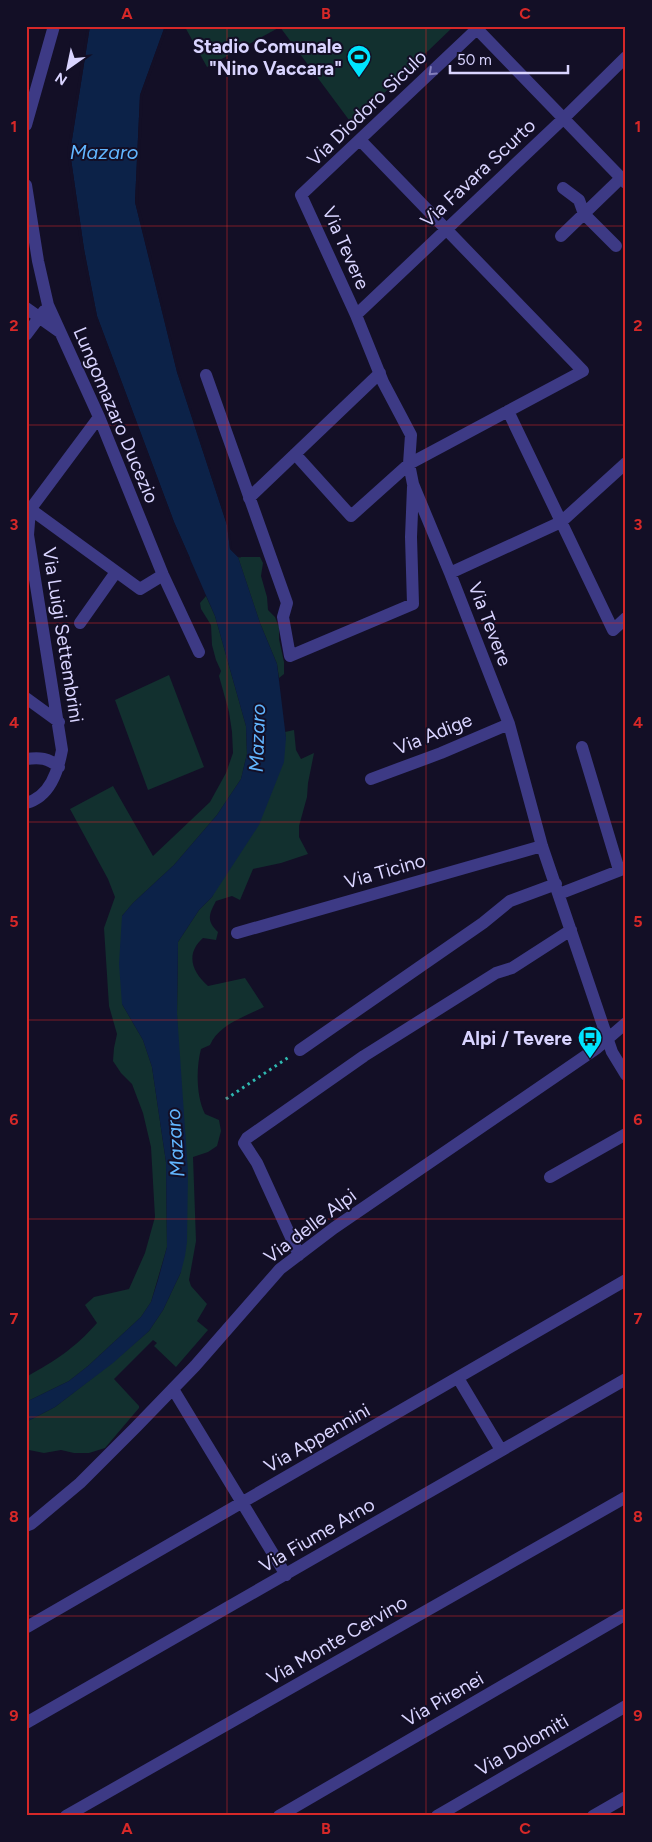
<svg xmlns="http://www.w3.org/2000/svg" width="652" height="1842" viewBox="0 0 652 1842" font-family="Figtree,sans-serif">
	<style>
		.green { fill: #12302f }
		.water { fill: #0c2248 }
		.pier { fill: #130f26 }
		.lines { fill: none; stroke-linecap: round; stroke-linejoin: round }
		.path { stroke: #2fb8b0; stroke-width: 3; stroke-dasharray: 2.5 4; stroke-linecap: butt }
		.minor { stroke: #3d3a85; stroke-width: 12 }
		.oneway { stroke: #837fbc }
		.grid { fill: none; stroke: #d62828; stroke-width: 1; stroke-opacity: 0.55 }
		.labels { text-anchor: middle; dominant-baseline: central; stroke-width: 4; stroke-linejoin: round; paint-order: stroke }
		.poi-label { font-size: 19px; font-weight: bold; fill: #d9d4ff; stroke: #130f26; text-anchor: end }
		.street-label { font-size: 19px; fill: #d9d4ff; stroke: #130f26 }
		.water-label { font-size: 20px; font-style: italic; fill: #62b6ff; stroke: #130f26 }
		.neatline { fill: none; stroke: #d62828; stroke-width: 2 }
		.grid-label { font-size: 16px; text-anchor: middle; font-weight: bold; fill: #d62828 }
	</style>
	<rect width="100%" height="100%" fill="#130f26"/>
	<path class="green" d="M454 26 352 124 280 27 207 67 185 27Z
		M238 557H260L263 563 261 576 267 597 268 610 275 617 279 627V639L284 662V674L279 678 277 664 260 623Z
		M206 596 215 616 246 726 247 754 241 779 217 815 174 865 133 903 122 916V1004L143 1040 152 1067 166 1162 167 1247 151 1302 141 1317 88 1366 69 1381 26 1402V1377C55 1361 75 1348 97 1323L85 1305 94 1297 129 1289 145 1253 155 1217 151 1147 143 1113 132 1084 121 1073 113 1061 114 1048 117 1034 109 1006 104 928 115 897 108 879 70 809 113 786 153 856 210 802 226 773 233 753 232 732 229 712 219 676 221 671 216 660 212 645 211 625 201 609 200 603Z
		M169 675 204 767 148 790 115 700Z
		M294 730 296 750 301 759 314 753 308 783 307 797 299 826V837L308 854 281 863 253 869 240 900 232 896 216 901C209 914 206 921 218 932L216 940 203 938C185 954 192 972 208 986L245 978 264 1007C246 1016 218 1025 210 1045L201 1049C196 1068 196 1096 205 1114L219 1120 221 1131 217 1146 208 1152 193 1157 196 1241 189 1280 191 1286 207 1304 197 1321 208 1330 176 1367 154 1346 157 1343 153 1340 114 1379 139 1406V1408L105 1448 89 1453H74L61 1450 44 1453 29 1450 26 1444V1422L55 1407 112 1363 149 1331 163 1310 181 1272 177 1013 178 942 199 910 212 897 286 738 285 732Z"/>
	<path class="water" d="M90 26H165L140 95 135 202 177 372 227 525 230 549 238 557 260 623 277 664 286 738 284 762 259 825 212 897 199 910 178 942 177 1013 188 1172 187 1242 185 1256 181 1272 163 1310 149 1331 113 1363 55 1407 26 1422V1402L69 1381 88 1366 141 1317 151 1302 158 1280 167 1247 166 1162 152 1067 143 1040 122 1004 119 964 122 916 133 903 174 865 217 815 241 779 247 754 246 726 215 616 174 522 97 316 84 249 70 152Z"/>
	<path class="pier" d="M87 26H90L70 152 84 249 97 316 174 522 190 558 187 559 172 523 95 316 81 250 67 152Z
		M165 26H168L143 96 138 201 179 371 229 525 232 548 241 558 238 557 230 549 227 525 177 372 135 202 140 95Z"/>
	<g class="lines">
		<path class="path" d="M226 1099 289 1057"/>
		<path class="minor" d="M480 26 301 195 356 315 383 382 411 435 409 464 413 484 450 573 509 724 542 846 612 1052 626 1075
			M477 29 626 183
			M26 125 54 26
			M26 185 38 261 48 305 99 417 163 575 199 652
			M563 188 579 200 584 214 616 246
			M561 236 621 178
			M26 308 60 332
			M356 315 563 119 626 57
			M26 335 44 311
			M206 375 287 603 283 617 290 656 413 604 411 537 413 487
			M508 411 613 630 626 618
			M295 454 351 516 409 464 583 371 360 140
			M249 498 380 373
			M26 506 140 589 163 575
			M26 515 99 417
			M450 573 561 522 626 463
			M80 623 116 572
			M26 698 59 722
			M582 747 619 870
			M26 759C40 757 48 758 59 767
			M371 779 441 753 509 724
			M26 803C50 797 58 771 62 750L28 535 30 509
			M559 894 626 868
			M237 933 542 846
			M300 1050 483 923 510 901 556 884
			M550 1177 626 1134
			M299 1255 257 1163 244 1143 247 1138 364 1056 496 973 512 968 571 930
			M458 1378 501 1450
			M173 1389 286 1575
			M26 1526 31 1524 80 1483 136 1427 195 1366 280 1269 334 1228 597 1048 626 1023
			M27 1627 626 1280
			M26 1723 626 1379
			M66 1816 626 1497
			M279 1816 626 1614
			M437 1816 626 1706
			M593 1816 626 1797"/>
	</g>
	<defs><path id="oneway-chevron" d="M-2-3.5L2.5 0L-2 3.5" fill="none" stroke-width="1.6" stroke-linecap="round" stroke-linejoin="round" transform="scale(1.25)"/></defs>
	<use class="oneway" href="#oneway-chevron" transform="translate(432 72) rotate(137)"/>
	<path class="grid" d="M227 26V1816M426 26V1816M26 226H626M26 425H626M26 623H626M26 822H626M26 1020H626M26 1219H626M26 1417H626M26 1616H626"/>
	<defs>
		<symbol id="stadium-pin" viewBox="-11 -11 22 30"><path d="M0 17L-7.5 6A9.5 9.5 0 1 1 7.5 6Z" fill="#00e5ff" stroke="#130f26"/><path d="M0-5a6.5 5 0 1 0 0 10a6.5 5 0 1 0 0-10ZM-3.5-1.8h7v3.6h-7Z" fill="#111"/></symbol>
		<symbol id="bus-pin" viewBox="-11 -11 22 30"><path d="M0 17L-7.5 6A9.5 9.5 0 1 1 7.5 6Z" fill="#00e5ff" stroke="#130f26"/><path d="M-5-6H5V4H4V6H2V4H-2V6H-4V4H-5ZM-3.5-4V0h7V-4ZM-3.5 1.2v1.5H-2V1.2ZM2 1.2v1.5H3.5V1.2Z" fill="#111"/></symbol>
	</defs>
	<g fill-rule="evenodd">
		<use href="#stadium-pin" x="345" y="43" width="28" height="38"/>
		<use href="#bus-pin" x="576" y="1024" width="28" height="38"/>
	</g>
	<g class="labels">
		<g class="poi-label">
			<text x="342" y="46">Stadio Comunale<tspan x="342" dy="22">"Nino Vaccara"</tspan></text>
			<text x="572" y="1038">Alpi / Tevere</text>
		</g>
		<g class="street-label">
			<text transform="translate(367 108) rotate(-44)">Via Diodoro Siculo</text>
			<text transform="translate(478 173) rotate(-43)">Via Favara Scurto</text>
			<text transform="translate(346 248) rotate(66)">Via Tevere</text>
			<text transform="translate(116 415) rotate(67)">Lungomazaro Ducezio</text>
			<text transform="translate(490 624) rotate(69)">Via Tevere</text>
			<text transform="translate(63 635) rotate(81)">Via Luigi Settembrini</text>
			<text transform="translate(433 734) rotate(-22)">Via Adige</text>
			<text transform="translate(385 871) rotate(-16)">Via Ticino</text>
			<text transform="translate(310 1226) rotate(-37)">Via delle Alpi</text>
			<text transform="translate(317 1438) rotate(-30)">Via Appennini</text>
			<text transform="translate(317 1535) rotate(-30)">Via Fiume Arno</text>
			<text transform="translate(337 1640) rotate(-30)">Via Monte Cervino</text>
			<text transform="translate(443 1699) rotate(-30)">Via Pirenei</text>
			<text transform="translate(522 1745) rotate(-30)">Via Dolomiti</text>
		</g>
		<g class="water-label">
			<text x="104" y="152">Mazaro</text>
			<text transform="translate(257 738) rotate(-88)">Mazaro</text>
			<text transform="translate(175 1143) rotate(-94)">Mazaro</text>
		</g>
	</g>
	<rect width="652" height="1842" fill="none" stroke="#130f26" stroke-width="55"/>
	<g transform="translate(68 68) rotate(213)" stroke="#130f26" stroke-width="4" paint-order="stroke">
	<path d="M0-4L9 19L0 12L-9 19Z" fill="#d9d4ff"/>
	<text y="-8" font-size="14" font-weight="bold" text-anchor="middle" fill="#d9d4ff">N</text>
	</g>
	<path d="M450 65v8h118v-8" fill="none" stroke="#d9d4ff" stroke-width="2.5"/>
	<text x="457" y="65" font-size="15" fill="#d9d4ff" stroke="#130f26" stroke-width="4" paint-order="stroke">50 m</text>
	<rect x="28" y="28" width="596" height="1786" class="neatline"/>
	<g class="grid-label">
		<text x="127" y="19">A</text>
		<text x="326" y="19">B</text>
		<text x="525" y="19">C</text>
		<text x="14" y="132">1</text>
		<text x="638" y="132">1</text>
		<text x="14" y="331">2</text>
		<text x="638" y="331">2</text>
		<text x="14" y="530">3</text>
		<text x="638" y="530">3</text>
		<text x="14" y="728">4</text>
		<text x="638" y="728">4</text>
		<text x="14" y="927">5</text>
		<text x="638" y="927">5</text>
		<text x="14" y="1125">6</text>
		<text x="638" y="1125">6</text>
		<text x="14" y="1324">7</text>
		<text x="638" y="1324">7</text>
		<text x="14" y="1522">8</text>
		<text x="638" y="1522">8</text>
		<text x="14" y="1721">9</text>
		<text x="638" y="1721">9</text>
		<text x="127" y="1834">A</text>
		<text x="326" y="1834">B</text>
		<text x="525" y="1834">C</text>
	</g>
</svg>
